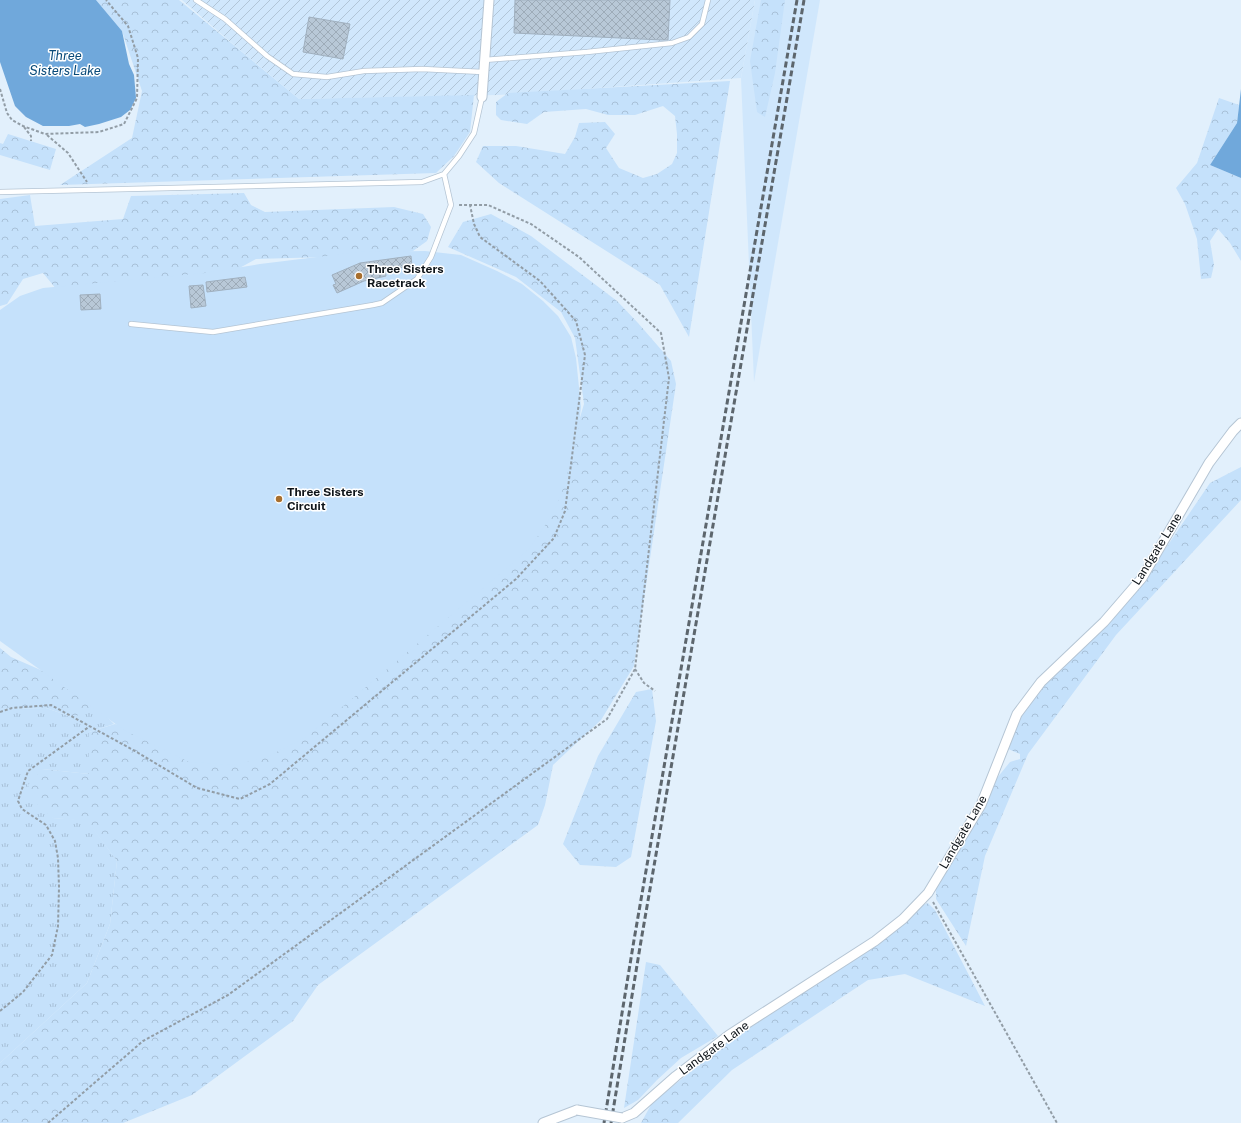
<svg xmlns="http://www.w3.org/2000/svg" width="1241" height="1123" viewBox="0 0 1241 1123" font-family="'Public Sans',sans-serif">
	<style>
		.built { fill: #d0e7fc }
		.industrial { fill: url(#industrial-furrows) }
		.grass { fill: url(#grass-tufts) }
		.forest { fill: url(#forest-crowns) }
		.pitch { fill: #c5e1fb }
		.water { fill: #70a8db }
		.building { fill: url(#building-cross-hatch); stroke: #a0b0bf }
		.lines { fill: none; stroke-linecap: round; stroke-linejoin: round }
		.service-casing { stroke: #b5c5d4; stroke-width: 6 }
		.minor-casing { stroke: #b5c5d4; stroke-width: 11 }
		.path { stroke: #929da6; stroke-width: 2; stroke-dasharray: 3 2; stroke-linecap: butt }
		.service { stroke: #fff; stroke-width: 4.5 }
		.minor { stroke: #fff; stroke-width: 9 }
		.rail { stroke: #5d666d; stroke-width: 3; stroke-dasharray: 6 3; stroke-linecap: butt }
		.minor-bridge-casing { stroke: #b5c5d4; stroke-width: 11; stroke-linecap: butt }
		.minor-bridge { stroke: #fff; stroke-width: 9 }
		.poi-dot { fill: #a86f2e; stroke: #fff; stroke-width: 1.5 }
		.labels { text-anchor: middle; dominant-baseline: central; stroke-width: 3; stroke-linejoin: round; paint-order: stroke }
		.poi-label { font-size: 12px; font-weight: bold; fill: #0e1419; stroke: #fff; text-anchor: start }
		.street-label { font-size: 12px; fill: #0e1419; stroke: #fff }
		.water-label { font-size: 13px; font-style: italic; fill: #094b7a; stroke: #fff }
	</style>
	<defs>
		<pattern id="industrial-furrows" width="10" height="10" patternUnits="userSpaceOnUse"><rect width="10" height="10" fill="#d0e7fc"/><path d="M-1 1l2-2M0 10L10 0M9 11l2-2" fill="none" stroke="#b1c5d7"/></pattern>
		<pattern id="grass-tufts" width="24" height="20" patternUnits="userSpaceOnUse"><rect width="24" height="20" fill="#c5e1fb"/><path d="M3 7l-1-3M5 7V3M7 7l1-3M15 17l-1-3M17 17v-4M19 17l1-3" fill="none" stroke="#a8c0d7"/></pattern>
		<pattern id="forest-crowns" width="20" height="18" patternUnits="userSpaceOnUse"><rect width="20" height="18" fill="#c5e1fb"/><path d="M2 6a3 3 0 1 1 6 0M12 15a3 3 0 1 1 6 0" fill="none" stroke="#a8c0d7"/></pattern>
		<pattern id="building-cross-hatch" width="8" height="8" patternUnits="userSpaceOnUse"><rect width="8" height="8" fill="#b8c8d7"/><path d="M0 0l8 8M0 8l8-8" fill="none" stroke="#9dabb8"/></pattern>
	</defs>
	<rect width="100%" height="100%" fill="#e2f0fc"/>
	<path class="built" d="M755 0H820L754 382 741 78Z"/>
	<path class="industrial" d="M182 0H755L741 78 498 95 299 99 234 45Z"/>
	<path class="grass" d="M94 704 114 724 89 732V774L42 769 53 818 87 820 117 861 110 924 87 983 0 1063V709L46 708 72 717Z"/>
	<path class="forest" d="M96 0H179L299 99 474 95 470 132 454 156 436 173 60 185 132 138 142 91 122 31Z
		M761 0H785L775 73 765 117 757 112 750 61Z
		M730 81 689 337 660 285 499 183 476 162 483 146H516L565 154 575 137 579 123 605 122 615 134 606 148 619 168 643 178 657 174 672 164 677 153V134L675 116 663 106 635 115H608L586 109 544 112 527 124 501 120 496 115V102L508 93Z
		M1219 98 1239 105 1237 123 1210 165 1241 178V261L1230 243 1218 229 1210 241 1214 265 1211 278 1201 279 1197 239 1185 204 1176 188 1197 163Z
		M8 134 56 149 50 170 0 155V143L3 144Z
		M244 193 251 205 265 212 394 207 423 214 431 227 427 241 413 251 396 255 256 259 223 277 57 290 43 273 23 279 7 304 0 306V199L30 195 35 226 123 219 131 196Z
		M491 214 531 236 617 301 638 323 671 361 676 384 634 666 601 720 553 765 545 805 538 825 318 985 293 1021 192 1095 123 1123H0V1063L87 983 110 924 117 861 87 821 53 818 34 801 28 785 42 769 89 774V732L115 724 149 733 554 505 584 404 575 338 561 312 516 277 448 247 463 222Z
		M1241 467V500L1116 635 1028 754 985 856 966 946 936 899V889L997 778 1010 762 1020 759V754L1006 748 1017 716 1036 691 1112 616 1155 564 1210 483Z
		M0 648 11 657 75 685 94 704 89 712 72 717 46 708 0 709Z
		M652 689 656 721 631 857 616 867 580 865 563 844 598 756 636 692Z
		M928 903 935 910 985 1006 905 974 868 980 732 1070 678 1123H641L652 1103 725 1044 881 942 921 906Z
		M646 962 660 965 718 1036 681 1058 657 1080 638 1100 624 1108Z"/>
	<path class="pitch" d="M425 251 461 255 497 271 522 284 543 301 558 316 571 337 576 358 581 407 578 434 564 486 554 512 529 549 507 568 347 703 304 738 267 757 235 765 189 762 124 730 0 641V310L20 296 43 288 205 273 260 264 358 252Z"/>
	<path class="water" d="M0 0H96L122 31 129 64 134 75 136 98 130 110 121 117 99 124 85 127 80 124 69 126H43L26 117 15 106 0 62Z
		M1241 89V178L1210 165 1237 123Z"/>
	<path class="building" d="M515 0H670L668 40H662L514 33Z
		M309 17 350 24 343 59 303 52Z
		M411 256 412 266 385 270 386 276 364 281 337 293 333 285 336 284 332 275 360 263Z
		M245 277 247 287 207 292 206 282Z
		M203 285 206 306 191 308 189 286Z
		M100 294 101 309 81 310 80 295Z"/>
	<g class="lines">
		<defs>
			<path id="service" d="M196 0 225 19 267 56 293 74 327 77 364 71 422 69 483 72
				M484 60 587 52 672 43 689 37 702 24 708 0
				M0 192 422 182 444 174 459 156 474 133 482 97
				M131 324 213 332 373 305 382 303 417 279 431 257 451 205 444 174"/>
			<path id="minor" d="M482 97 489 0
				M622 1118 634 1113 676 1076 729 1035 875 941 903 919 928 893 981 805 1017 714 1041 682 1104 622 1142 578 1209 463 1233 431 1241 423
				M543 1123 577 1110"/>
		</defs>
		<use href="#service" class="service-casing"/>
		<use href="#minor" class="minor-casing"/>
		<path class="path" d="M0 89 7 113 12 120 23 126 45 134 99 132 124 124 137 98 138 58 128 26 106 0
			M24 127 31 136V141
			M47 135 68 153 87 182
			M635 669 644 683 655 691
			M0 712 12 708 51 705 135 751 197 788 240 799 270 784 516 579 554 538 565 511 585 355 576 321 540 281 480 237 474 224 470 205
			M933 902 1057 1123
			M0 1011 23 992 52 955 58 926 59 887 58 858 55 841 46 825 22 809 18 801 28 771 90 726
			M48 1123 143 1041 228 995 607 719 635 669 669 378 661 333 579 257 531 224 488 205H459"/>
		<use href="#service" class="service"/>
		<use href="#minor" class="minor"/>
		<path class="rail" d="M604 1123 634 940 797 0
			M611 1123 641 941 804 0"/>
		<defs>
			<path id="minor-bridge" d="M577 1110 622 1118"/>
		</defs>
		<use href="#minor-bridge" class="minor-bridge-casing"/>
		<use href="#minor-bridge" class="minor-bridge"/>
	</g>
	<g class="poi-dot">
		<circle cx="359" cy="276" r="4"/>
		<circle cx="279" cy="499" r="4"/>
	</g>
	<g class="labels">
		<g class="poi-label">
			<text x="367" y="269">Three Sisters<tspan x="367" dy="14">Racetrack</tspan></text>
			<text x="287" y="492">Three Sisters<tspan x="287" dy="14">Circuit</tspan></text>
		</g>
		<g class="street-label">
			<text transform="translate(1157 549) rotate(-58)">Landgate Lane</text>
			<text transform="translate(963 832) rotate(-60)">Landgate Lane</text>
			<text transform="translate(714 1048) rotate(-36)">Landgate Lane</text>
		</g>
		<g class="water-label">
			<text x="65" y="55">Three<tspan x="65" dy="15">Sisters Lake</tspan></text>
		</g>
	</g>
</svg>
